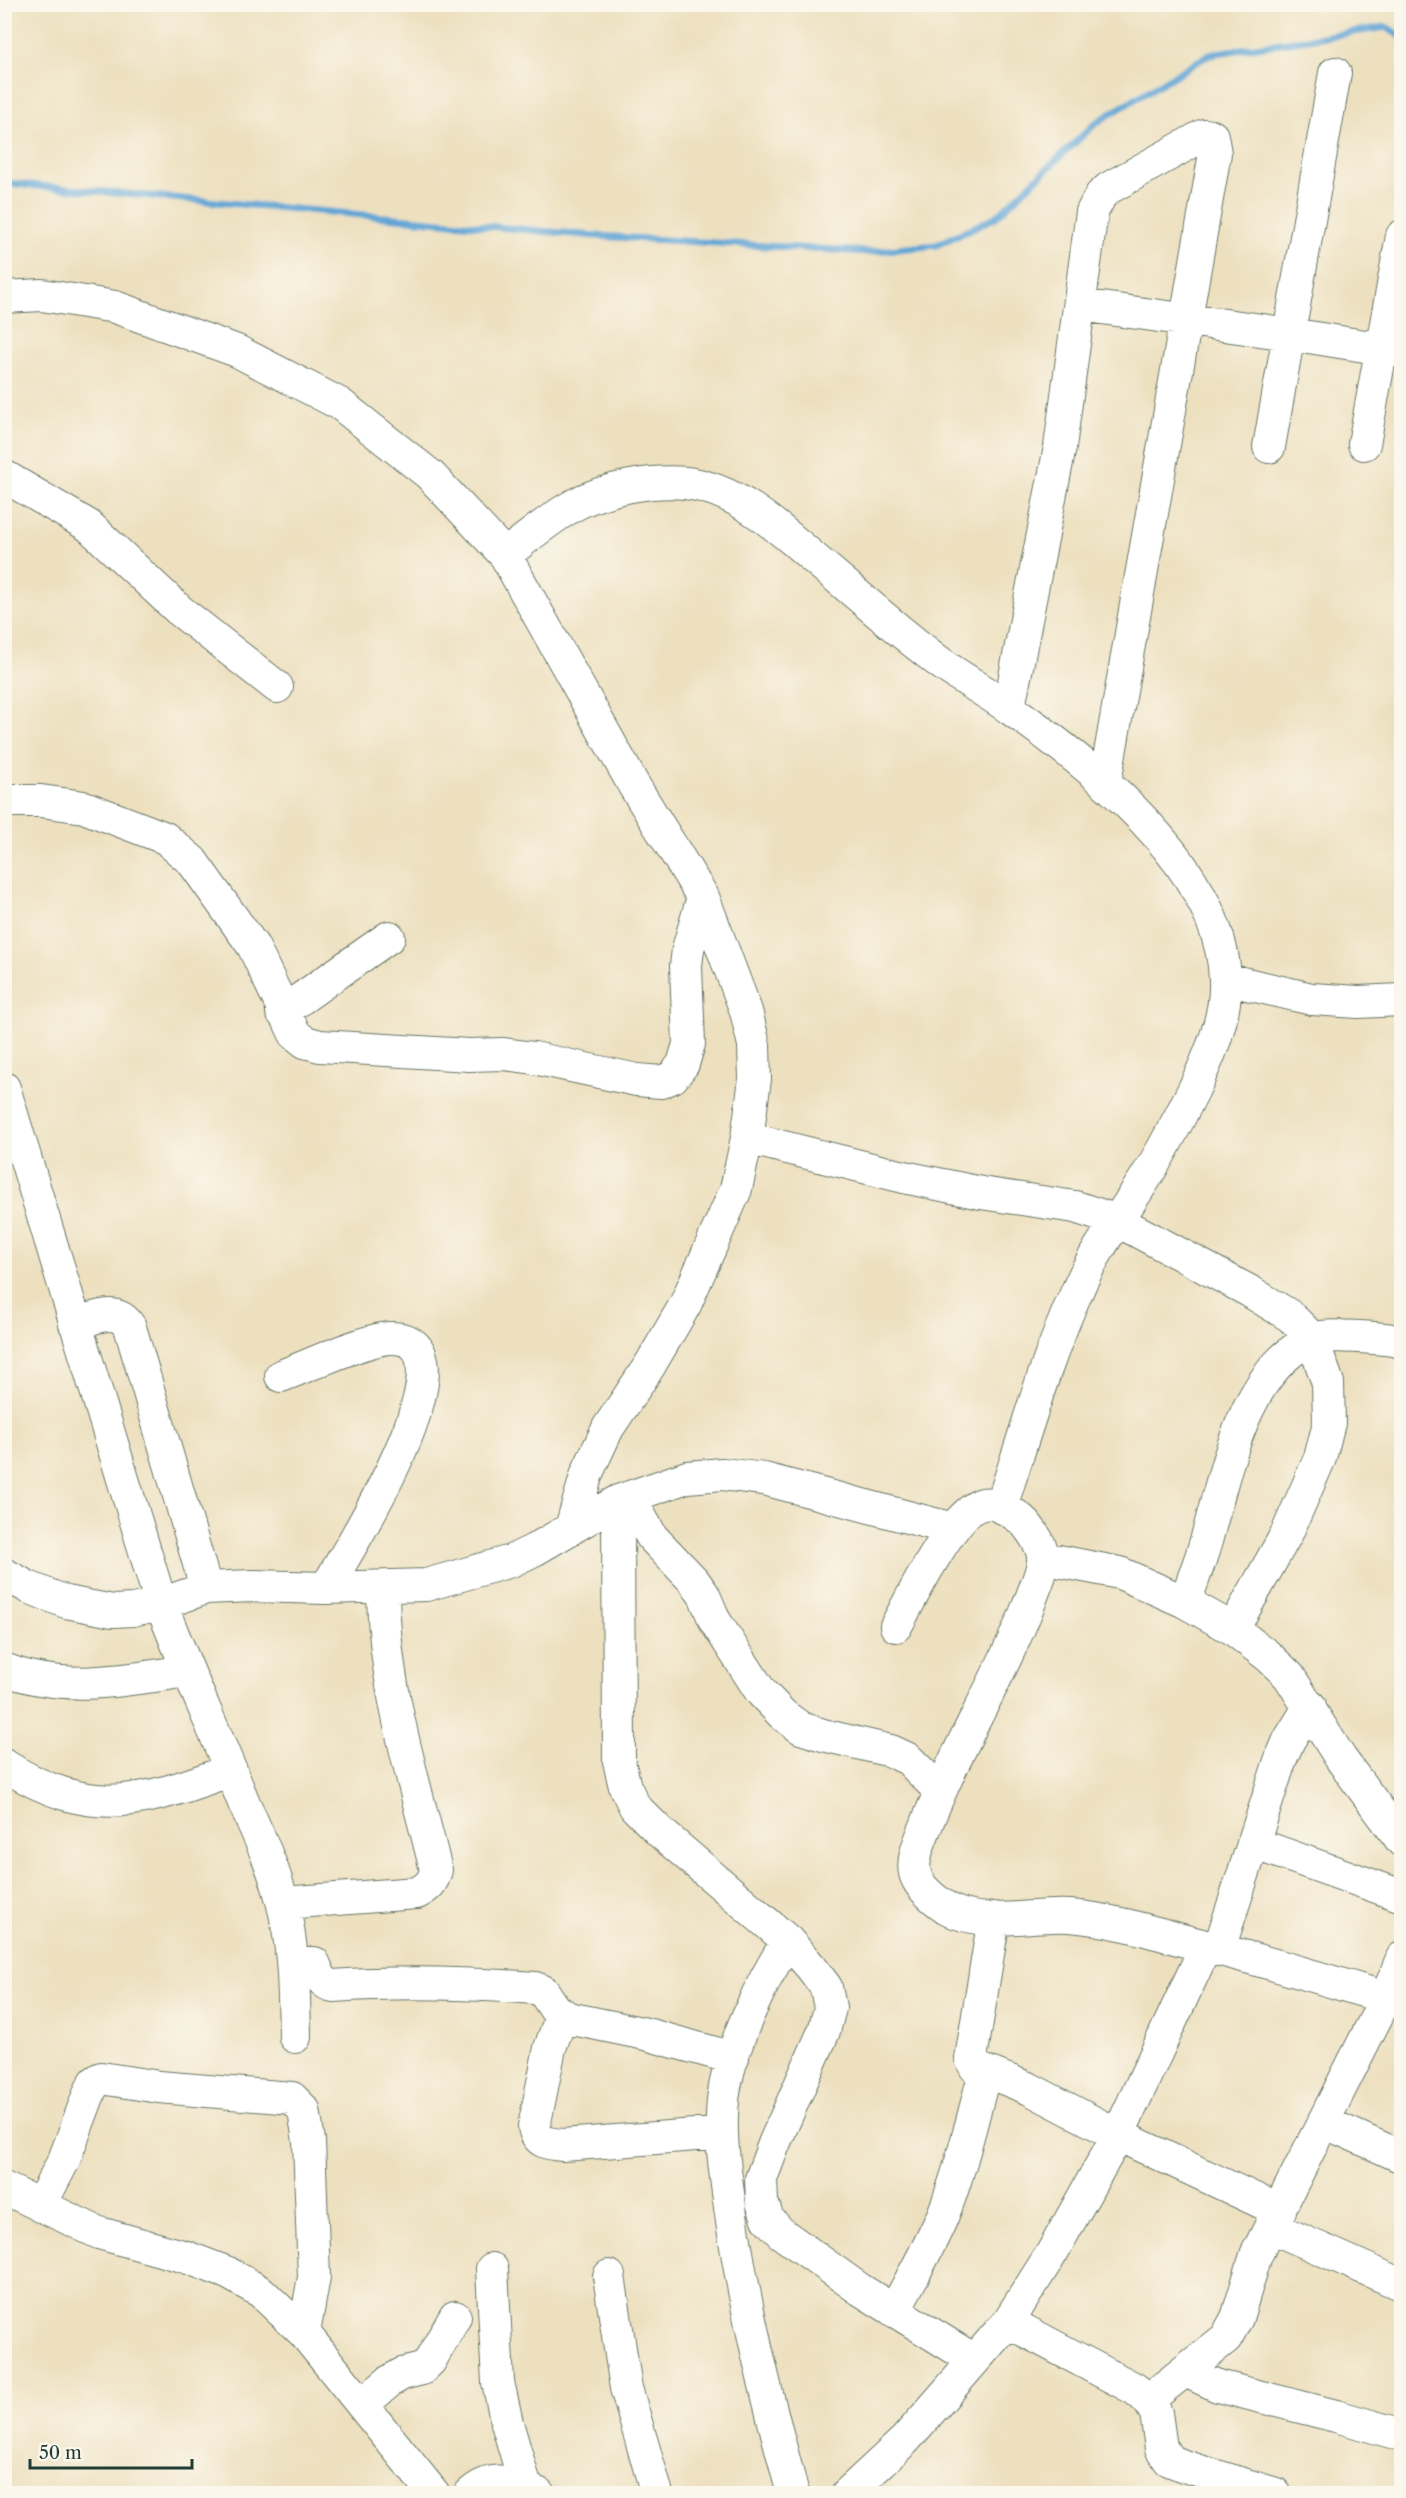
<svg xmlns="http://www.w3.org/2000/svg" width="1406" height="2498" viewBox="0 0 1406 2498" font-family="'Libre Caslon Text',serif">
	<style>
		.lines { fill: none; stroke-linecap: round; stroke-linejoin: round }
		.stream { stroke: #60a5d5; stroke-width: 7 }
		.minor-casing { stroke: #677665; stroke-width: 34 }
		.minor { stroke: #fff; stroke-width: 32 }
	</style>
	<rect width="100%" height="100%" fill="#fbf7ec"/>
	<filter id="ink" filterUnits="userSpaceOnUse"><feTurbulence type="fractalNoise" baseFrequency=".0167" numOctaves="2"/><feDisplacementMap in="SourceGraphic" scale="12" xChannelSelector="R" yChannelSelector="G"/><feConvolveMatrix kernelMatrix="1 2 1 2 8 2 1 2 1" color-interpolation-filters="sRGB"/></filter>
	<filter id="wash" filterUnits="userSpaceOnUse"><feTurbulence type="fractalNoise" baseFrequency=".008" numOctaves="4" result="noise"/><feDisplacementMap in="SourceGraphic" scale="24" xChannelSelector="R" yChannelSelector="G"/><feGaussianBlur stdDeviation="1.35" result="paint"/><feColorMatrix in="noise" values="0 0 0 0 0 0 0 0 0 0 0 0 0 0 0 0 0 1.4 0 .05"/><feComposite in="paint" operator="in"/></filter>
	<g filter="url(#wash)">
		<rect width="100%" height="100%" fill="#ede0bf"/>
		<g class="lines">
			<path class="stream" d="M4 183 596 236 869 252 936 245 996 217 1097 122 1210 54 1386 27 1402 37"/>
		</g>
	</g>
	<g filter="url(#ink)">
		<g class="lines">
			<defs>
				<path id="minor" d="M4 297 42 295 115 307 237 351 340 404 430 475 505 555 633 784 703 897 746 1011 754 1045 755 1079 747 1138 736 1189 685 1305 650 1365 608 1428 587 1473 571 1528
					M1080 305 1290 334 1402 352
					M1364 444 1402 236
					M1269 447 1335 73
					M4 476 89 526 179 610 277 687
					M505 555C527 538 549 519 574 505 605 488 650 480 686 483 739 489 783 532 822 565 858 595 892 626 929 654 954 675 985 690 1012 710 1095 768 1221 869 1225 979 1227 1017 1210 1055 1194 1089 1179 1119 1164 1149 1146 1177 1123 1214 1095 1249 1078 1289 1046 1359 1025 1434 1001 1507
					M1009 707 1060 447 1092 212 1101 195 1109 188 1204 135 1212 136 1215 153 1105 782
					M4 801H41L84 807 165 838 192 861 253 946 295 1034 305 1042 320 1046 469 1055 504 1054 534 1058 637 1080 661 1082 673 1077 683 1064 689 1044 686 966 688 949 703 897
					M1225 979 1312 999 1358 1002 1402 1000
					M282 1012 389 937
					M4 1088 161 1604C187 1671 217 1736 244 1803 258 1835 274 1867 282 1901 294 1944 294 1992 295 2037
					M747 1138 904 1177 981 1193 1075 1207 1118 1221 1251 1292 1290 1316 1312 1338 1328 1383 1329 1423 1320 1458 1287 1533 1233 1629
					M75 1324C95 1318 117 1306 130 1327L206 1588
					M281 1376C308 1366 363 1340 389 1338 487 1333 343 1559 326 1588
					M629 1497 652 1537 694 1581 704 1595 715 1621 761 1692 783 1715 801 1728 823 1735 891 1751 908 1759 940 1791
					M618 1501 619 1761 625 1787 635 1807 660 1832 788 1941 811 1967 826 1987 830 2008 824 2031 774 2144 761 2179 762 2202 768 2219 781 2233 861 2290 974 2360
					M1043 1558 1120 1573 1185 1602 1233 1629 1268 1656 1289 1676 1341 1759 1402 1841
					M4 1574 28 1587 66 1602 113 1611 133 1610 161 1604 206 1588 252 1586 326 1588 426 1585 511 1561 534 1550 618 1501 687 1477 723 1474 764 1479 953 1529
					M1185 1602C1192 1582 1200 1562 1206 1541 1225 1475 1242 1373 1311 1339 1322 1333 1387 1338 1402 1342
					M896 1626C910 1601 954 1509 983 1504 997 1501 1017 1515 1026 1524 1033 1533 1042 1545 1043 1557 1044 1569 1035 1587 1031 1599 1002 1675 958 1744 928 1821 923 1835 911 1857 915 1873 918 1887 935 1900 947 1908 982 1929 1032 1913 1070 1916 1108 1919 1146 1930 1182 1940 1250 1957 1318 1977 1386 1998
					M4 1669C64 1693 126 1680 187 1671
					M4 1765C91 1820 141 1803 231 1770
					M1253 1843 1402 1896
					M283 1903 417 1893C428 1887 433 1883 436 1870 413 1776 383 1685 383 1587
					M994 1918 973 2046 971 2059 975 2067 1030 2089 1118 2135 1280 2211
					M788 1941C762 1980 733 2041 725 2087 718 2125 724 2163 729 2200 742 2299 767 2397 793 2494
					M1219 1949 1280 1761 1289 1740 1310 1706
					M292 1962 314 1963C320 1975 320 1983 333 1986 401 1981 467 1983 535 1988L543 1991 555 2009 568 2018 646 2034 733 2058
					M562 2015 550 2048 534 2127C537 2143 549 2144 563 2145L722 2133
					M1324 2122 1402 2157
					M4 2188 99 2233 186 2257 228 2273 261 2292 304 2333 434 2494
					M40 2206 64 2160 90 2091 95 2082 101 2078 159 2087 292 2098 304 2110 309 2141 314 2277 304 2333
					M1271 2227 1402 2285
					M492 2269 498 2382 507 2423 526 2488
					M609 2276 626 2388 657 2494
					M894 2311C911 2279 929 2248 943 2215 961 2169 972 2120 985 2072
					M1008 2322 1135 2389 1148 2400 1156 2413 1161 2448 1169 2460 1184 2466 1276 2494
					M1186 2371 1218 2386 1336 2416 1402 2435
					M1148 2400 1226 2338 1237 2318 1256 2255 1386 1998 1402 1958
					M363 2404 390 2381 402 2374 422 2369 430 2361 455 2317
					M470 2494C493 2473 513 2482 539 2494
					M847 2494 905 2440 1008 2322 1053 2251 1118 2135 1206 1946"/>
			</defs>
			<use href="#minor" class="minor-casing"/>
			<use href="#minor" class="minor"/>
		</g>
	</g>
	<rect width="1406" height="2498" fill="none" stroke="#fbf7ec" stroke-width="24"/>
	<path d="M30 2459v9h162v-9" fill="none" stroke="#1f3d34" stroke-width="3"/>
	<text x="39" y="2459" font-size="18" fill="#1f3d34" stroke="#fbf7ec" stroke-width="4.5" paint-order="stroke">50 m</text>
</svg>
